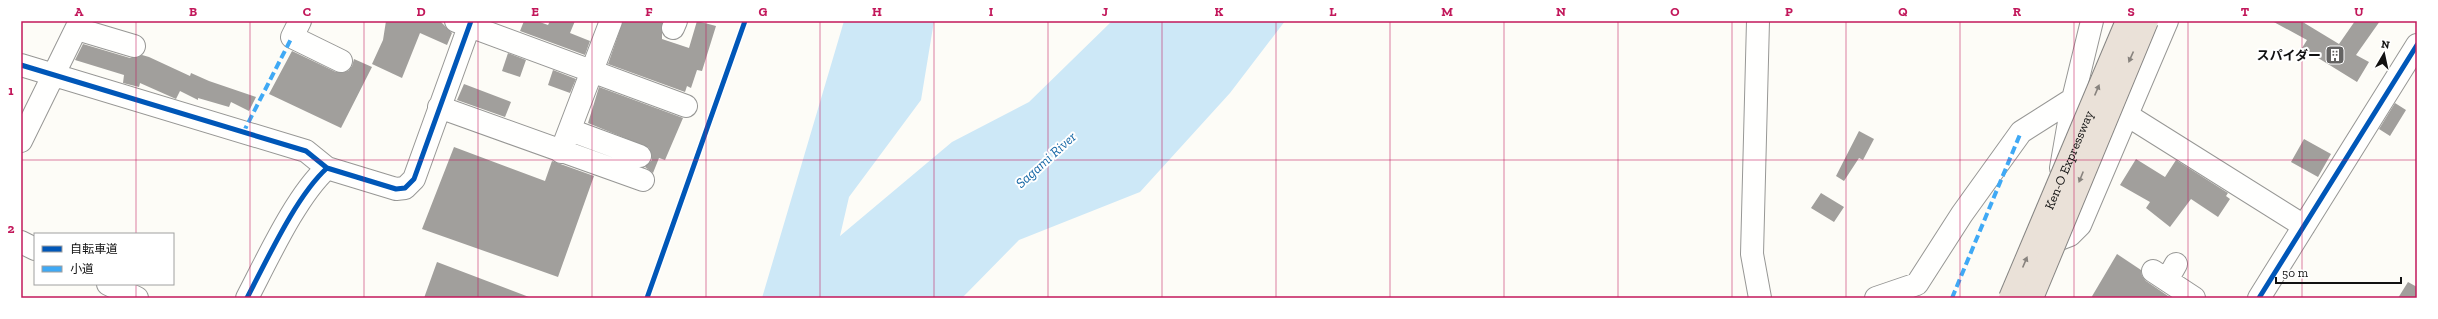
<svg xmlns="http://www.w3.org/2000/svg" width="2438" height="319" viewBox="0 0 2438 319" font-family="'Zilla Slab','Noto Sans JP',serif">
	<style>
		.water { fill: #cde8f7 }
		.building { fill: #a19f9c }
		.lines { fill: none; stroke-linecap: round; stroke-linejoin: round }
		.minor-casing { stroke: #979795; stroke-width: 24 }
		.minor { stroke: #fffffe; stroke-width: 22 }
		.highway-bridge-casing { stroke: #858482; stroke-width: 24; stroke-linecap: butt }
		.highway-bridge { stroke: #eae1d8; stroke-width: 22 }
		.quiet { stroke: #3fa9f5; stroke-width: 4; stroke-dasharray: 8 4; stroke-linecap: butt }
		.cycleway-casing { stroke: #fff; stroke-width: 8 }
		.cycleway { stroke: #0057b8; stroke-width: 5 }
		.oneway { fill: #88837e }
		.grid { fill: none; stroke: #c2185b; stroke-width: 1; stroke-opacity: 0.55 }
		.labels { text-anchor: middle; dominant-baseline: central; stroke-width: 4; stroke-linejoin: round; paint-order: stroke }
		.poi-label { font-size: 13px; font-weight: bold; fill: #111; stroke: #fff; text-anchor: end }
		.street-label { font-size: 13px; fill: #111; stroke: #fff }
		.water-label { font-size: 14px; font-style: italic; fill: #1768a6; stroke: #fff }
		.neatline { fill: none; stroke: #c2185b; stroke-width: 1.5 }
		.grid-label { font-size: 13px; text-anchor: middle; font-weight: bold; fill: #c2185b }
	</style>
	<rect width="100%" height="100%" fill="#fdfcf7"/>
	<path class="water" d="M844 21H934L921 100 849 197 840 236 952 142 1029 102 1112 21H1285L1230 93 1140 192 1019 240 962 298H762Z"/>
	<path class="building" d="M386 21H440L452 33 447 45 420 33 402 78 372 64 383 40Z
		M524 21H537L548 25 550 21H575L570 33 590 41 585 55 520 31Z
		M623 21H662V39L689 48 697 21 716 26 702 71 697 70 691 88 687 86 685 92 608 64Z
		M2272 21H2301L2339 44 2355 21H2380L2356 55 2369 62 2357 82 2302 48 2307 40Z
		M83 44 130 58 142 55 149 57 190 76 191 73 209 81 256 97 249 111 231 102 229 107 198 98V100L180 91 176 99 140 83 139 87 123 83 124 75 75 60Z
		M292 51 336 72 348 71 352 66 354 59 372 67 341 128 269 94Z
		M508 53 526 60 520 77 502 71Z
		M553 70 576 79 570 93 548 85Z
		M464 84 511 102 505 117 457 100Z
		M599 87 683 118 665 160 659 158 653 173 645 167 652 160 649 148 588 123Z
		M2395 103 2406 110 2390 136 2379 129Z
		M1859 131 1874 139 1863 160 1859 158 1844 181 1836 176Z
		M2304 139 2331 154 2318 177 2291 162Z
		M454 147 545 181 552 161 594 176 558 277 422 229Z
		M2136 159 2165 177 2176 160 2228 193 2226 196 2230 199 2218 217 2191 199 2170 227 2146 208 2150 202 2120 185Z
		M1821 193 1844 207 1834 222 1811 208Z
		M2117 254 2141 270 2142 276 2146 281 2171 298H2091Z
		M437 262 529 297V298H424Z
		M2408 282 2417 287V298H2398Z"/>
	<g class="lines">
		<defs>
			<path id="minor" d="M300 21 292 37 341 61
				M456 21 686 106
				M1758 21 1752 254 1760 298
				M673 28 676 21
				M77 29 134 46
				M21 65 306 151 327 168
				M439 107 643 180
				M2127 115 2304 226
				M570 130 640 156
				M21 141 80 21
				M561 152 611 21
				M2061 168 2073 99 2092 21
				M2057 240 2070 235 2080 225 2167 21
				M21 242 35 249
				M2153 271 2194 298
				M2167 280 2176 264
				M108 284 137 298
				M247 298C267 260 296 196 327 168L396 189 405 188 414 179 471 21
				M1876 298 1917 284 1962 214 2021 132 2073 99
				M2259 298 2417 45"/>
		</defs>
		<use href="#minor" class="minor-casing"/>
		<use href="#minor" class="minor"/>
		<defs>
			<g id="highway-bridge">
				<path id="s1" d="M2010 298 2127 21"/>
				<path d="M2032 298 2147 21"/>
			</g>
		</defs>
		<use href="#highway-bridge" class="highway-bridge-casing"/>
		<use href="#highway-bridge" class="highway-bridge"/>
		<path class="quiet" d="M243 133 292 37
			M1952 298 2021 132"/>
		<defs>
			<path id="cycleway" d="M21 65 306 151 327 168
				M247 298C267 260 296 196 327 168L396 189 405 188 414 179 471 21
				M647 298 745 21
				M2259 298 2417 45"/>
		</defs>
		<use href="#cycleway" class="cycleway-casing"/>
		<use href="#cycleway" class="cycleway"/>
	</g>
	<defs><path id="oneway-solid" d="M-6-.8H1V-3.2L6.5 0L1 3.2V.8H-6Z"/></defs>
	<g class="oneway">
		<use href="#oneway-solid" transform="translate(2131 57) rotate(114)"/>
		<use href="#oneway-solid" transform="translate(2097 90) rotate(-67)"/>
		<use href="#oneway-solid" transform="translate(2081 177) rotate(112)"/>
		<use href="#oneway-solid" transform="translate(2025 262) rotate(-67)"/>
	</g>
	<path class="grid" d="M136 21V234M250 21V298M364 21V298M478 21V298M592 21V298M706 21V298M820 21V298M934 21V298M1048 21V298M1162 21V298M1276 21V298M1390 21V298M1504 21V298M1618 21V298M1732 21V298M1846 21V298M1960 21V298M2074 21V298M2188 21V298M2302 21V298M21 160H2417M136 284V298"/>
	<defs>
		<symbol id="building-square" viewBox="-11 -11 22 22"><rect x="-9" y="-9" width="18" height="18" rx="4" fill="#646362" stroke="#fff"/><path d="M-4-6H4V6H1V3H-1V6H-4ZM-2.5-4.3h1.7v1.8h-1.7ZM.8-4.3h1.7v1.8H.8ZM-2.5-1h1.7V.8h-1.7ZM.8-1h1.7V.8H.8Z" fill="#fff"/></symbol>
	</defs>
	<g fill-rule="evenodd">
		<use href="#building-square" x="2324" y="44" width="22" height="22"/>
	</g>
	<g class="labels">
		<g class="poi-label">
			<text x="2321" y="55">スパイダー</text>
		</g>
		<g class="street-label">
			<text stroke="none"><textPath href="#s1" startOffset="150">Ken-O Expressway</textPath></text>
		</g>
		<g class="water-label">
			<text transform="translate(1046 160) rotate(-42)">Sagami River</text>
		</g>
	</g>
	<rect width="2438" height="319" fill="none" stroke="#ffffff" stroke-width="44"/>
	<rect x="34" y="233" width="140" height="52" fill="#ffffff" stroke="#a0a0a0"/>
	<rect x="42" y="246" width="20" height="6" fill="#0057b8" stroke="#a0a0a0"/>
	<text x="70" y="253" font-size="12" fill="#111111">自転車道</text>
	<rect x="42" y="266" width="20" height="6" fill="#3fa9f5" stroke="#a0a0a0"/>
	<text x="70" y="273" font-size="12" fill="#111111">小道</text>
	<g transform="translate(2384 54) rotate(9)" stroke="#ffffff" stroke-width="3" paint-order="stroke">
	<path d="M0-3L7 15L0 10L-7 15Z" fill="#111111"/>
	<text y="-6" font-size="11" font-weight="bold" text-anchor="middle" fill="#111111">N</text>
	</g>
	<path d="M2276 277v6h125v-6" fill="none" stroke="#111111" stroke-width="2"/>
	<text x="2282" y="277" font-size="12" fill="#111111" stroke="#ffffff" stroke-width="3" paint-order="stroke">50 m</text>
	<rect x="22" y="22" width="2394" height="275" class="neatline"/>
	<g class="grid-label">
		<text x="79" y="16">A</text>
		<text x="193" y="16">B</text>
		<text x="307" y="16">C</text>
		<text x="421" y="16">D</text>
		<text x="535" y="16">E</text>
		<text x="649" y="16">F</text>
		<text x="763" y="16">G</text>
		<text x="877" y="16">H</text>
		<text x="991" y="16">I</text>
		<text x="1105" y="16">J</text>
		<text x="1219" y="16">K</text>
		<text x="1333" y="16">L</text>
		<text x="1447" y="16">M</text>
		<text x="1561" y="16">N</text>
		<text x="1675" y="16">O</text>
		<text x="1789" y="16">P</text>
		<text x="1903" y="16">Q</text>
		<text x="2017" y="16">R</text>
		<text x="2131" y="16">S</text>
		<text x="2245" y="16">T</text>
		<text x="2359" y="16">U</text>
		<text x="11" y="95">1</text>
		<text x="11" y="233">2</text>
	</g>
</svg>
